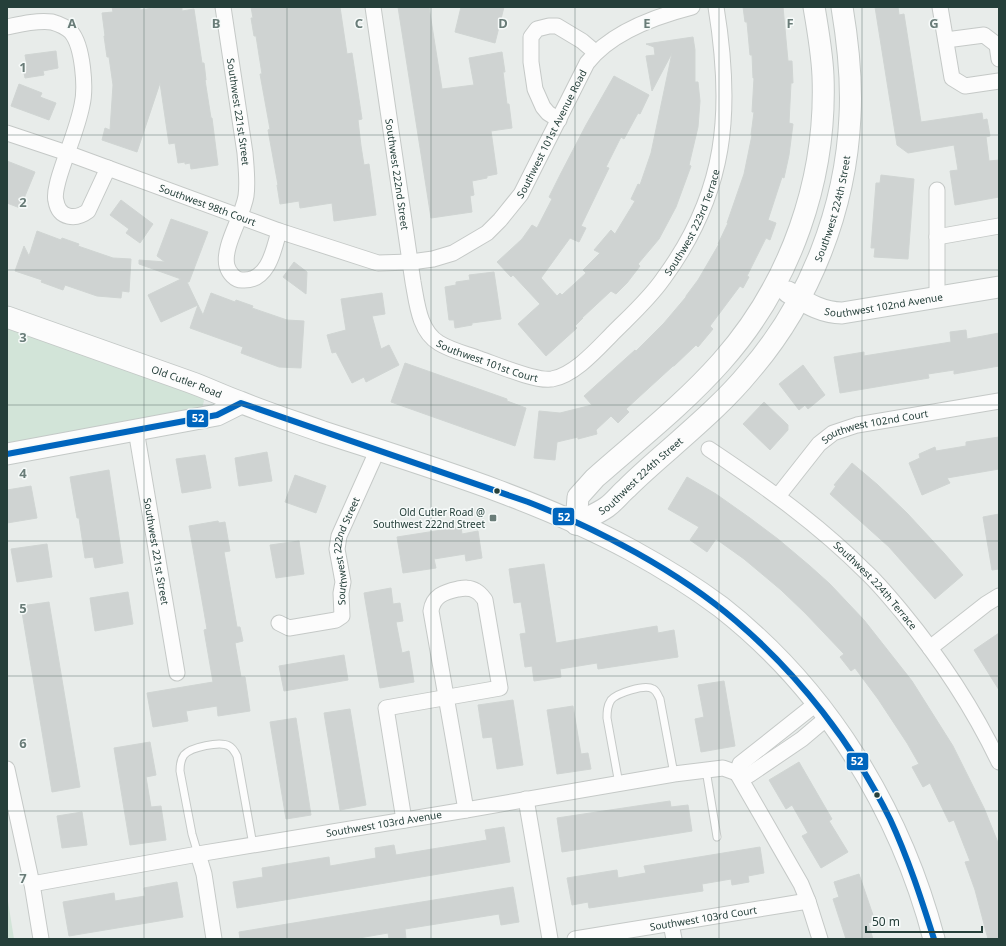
<svg xmlns="http://www.w3.org/2000/svg" width="1006" height="946" viewBox="0 0 1006 946" font-family="'Noto Sans',sans-serif">
	<style>
		.green { fill: #d2e4d8 }
		.building { fill: #cfd3d2; stroke: #d0d5d3 }
		.lines { fill: none; stroke-linecap: round; stroke-linejoin: round }
		.lane-casing { stroke: #c5c9c7; stroke-width: 9 }
		.street-casing { stroke: #c5c9c7; stroke-width: 17 }
		.secondary-casing { stroke: #c4c9c7; stroke-width: 23 }
		.lane { stroke: #fcfcfc; stroke-width: 7 }
		.street { stroke: #fcfcfc; stroke-width: 15 }
		.secondary { stroke: #fcfcfc; stroke-width: 21 }
		.bus-1-casing { stroke: #f6faf9; stroke-width: 9 }
		.bus-1 { stroke: #0065bd; stroke-width: 6 }
		.grid { fill: none; stroke: #697c78; stroke-width: 1; stroke-opacity: 0.55 }
		.bus-dot { fill: #253f3a; stroke: #f6faf9; stroke-width: 1.5 }
		.poi-dot { fill: #697c78; stroke: #f6faf9; stroke-width: 1.5 }
		.labels { text-anchor: middle; dominant-baseline: central; stroke-width: 3; stroke-linejoin: round; paint-order: stroke }
		.street-label { font-size: 10px; fill: #253f3a; stroke: #f6faf9 }
		.poi-label { font-size: 10px; fill: #253f3a; stroke: #f6faf9; text-anchor: end }
		.grid-label { font-size: 13px; text-anchor: middle; font-weight: bold; fill: #697c78; stroke: #f6faf9; stroke-width: 3; stroke-linejoin: round; paint-order: stroke }
		.line-badge { stroke: #f6faf9; stroke-width: 1.5 }
		.badge-label { font-size: 11px; text-anchor: middle; font-weight: bold; fill: #fff }
	</style>
	<rect width="100%" height="100%" fill="#e8ecea"/>
	<path class="green" d="M7 325 202 396 204 401 202 408 7 445Z
		M7 895 14 939H7Z"/>
	<path class="building" d="M112 7H140V10L160 7H182V11L194 9 202 63H204L205 71 206 80H205L211 118H212L218 165 191 169 190 163 185 164V162L178 163 175 143 169 144 160 83 137 152 102 140 105 128 110 130 113 85 109 57H107L104 36H105L102 13 113 12Z
		M251 7H340L347 54 352 53 354 66 362 119 358 120 361 146 364 165 369 164 376 215 334 221 332 203 300 208 299 201 280 204 277 185H278L268 130 270 129 260 74H262L256 36H254L251 18H253Z
		M398 7H429L442 89 474 85 469 58 502 52 505 72H503L507 104H509L512 128 491 131 497 174 487 176V178L472 181 474 195 470 196 472 212 431 218Z
		M461 7H504L495 43 455 32Z
		M743 7H783L788 61H792L793 83H791L789 123 793 124 789 155 784 178 782 177 768 220 776 223 770 240 766 238 747 276 749 277 743 288 740 286 710 326 713 329 698 347 696 345 674 366H673L626 409 629 412 618 423 611 416 596 430 597 434 578 439V437L557 442 555 460 534 458 539 411 560 413 592 405 584 396 635 350 636 351 664 323 686 297V296L698 280 719 244H718L728 223H727L744 174 752 135H751L754 112H752L754 78H753L752 55H750L747 22H745Z
		M875 7H898L899 15 904 14 921 122 982 113 983 120 987 119 990 136 986 137 989 161 999 160V197L955 205 950 171 958 170 954 145 908 153 897 145Z
		M693 37 695 50V82H698L700 101 698 127 689 165 691 166 676 207 659 239 638 264 640 266 627 283 616 294 611 291 582 318H583L575 326 577 328 546 356 518 324 540 304 513 275 511 277 497 262 522 239 532 225 537 228 552 199 549 197 560 175 586 125 614 76 649 95 640 114 638 113 624 139 621 137 606 167 609 168 581 226 586 228 579 242 570 238 541 278 557 296 560 293 562 295 586 273 583 270 600 253 594 250 611 230 615 234 635 201 631 199 638 184 640 185 651 153 672 53 652 91 646 56 655 55 654 47 646 44Z
		M56 51 58 68 43 71 44 75 25 78 23 67 27 66 25 55Z
		M19 84 42 93 40 97 56 103 49 120 11 106Z
		M7 161 35 172 20 208 7 203Z
		M881 175 914 179 908 259 874 257 875 248H871L876 183H880Z
		M121 200 153 224 140 243 126 233 129 229 110 215Z
		M171 219 208 232 189 282H187L198 305 161 322 148 295 181 279 139 264V260L165 262 157 256Z
		M37 231 61 240 62 238 79 244 78 246 113 258 131 259 129 292 122 291 121 298 97 296 65 285 63 290 41 282 42 280 15 271 24 246 29 256Z
		M294 262 307 272 306 294 283 277Z
		M494 272 501 319 472 323V325L455 328 454 320H449L445 287 456 285V282L470 280 469 275Z
		M211 293 235 302 236 300 253 306 252 308 287 320 304 321 301 368 279 367 241 353 243 347 190 328 198 305 203 315Z
		M382 293 385 314 372 316 381 349 389 345 399 365 366 382 364 377 352 383 336 352 332 353 327 335 346 330 341 299Z
		M966 330 967 339 999 333V366L954 374V370L928 374 929 378 840 393 834 357 864 352V356L951 342 950 332Z
		M405 363 507 399V401L526 408 515 446 391 402Z
		M803 365 825 395 808 409 805 405 799 410 779 384Z
		M764 402 788 425V430L770 450 743 424Z
		M999 437V469L947 478 950 483 922 495 909 463 920 458 919 454 935 447 936 451 966 446V442Z
		M267 452 272 481 239 486 235 458Z
		M205 455 211 488 182 493 176 459Z
		M852 463 878 485 907 513 944 553 963 575 935 599 889 547 830 494 836 486 834 485Z
		M109 470 123 563 95 568 93 557 85 558 79 518H77L70 477Z
		M295 475 326 486 316 513 285 502Z
		M687 477 716 494 750 518 778 539 810 566 830 584 864 620 912 681 953 746 984 808 999 845V939H988L975 890 965 862 970 861 954 820 949 822 930 783 923 787 912 767 919 764 907 743 878 699 855 668 851 671 840 657 844 654 805 613 781 590 744 559 716 539 707 552 690 540 699 527 668 509Z
		M31 486 37 518 7 523V490Z
		M999 514V569L992 570 983 517Z
		M218 521 219 523 225 522 230 551 224 552 237 627H240L243 641 235 643 241 677H245L250 711 218 716 217 706 186 711 188 721 153 727 147 693 213 682 204 630 207 629 189 526Z
		M461 527 462 534 478 531 482 558 466 561 465 554 434 559 436 568 403 573 397 537Z
		M299 541 304 574 276 578 270 545Z
		M47 544 52 577 17 582 11 549Z
		M544 564 556 643 657 626 658 633 674 630 678 657 598 669 597 663 560 669 561 677 534 681 532 666 525 667 520 634 526 633 521 602 514 603 509 569Z
		M391 588 393 604 400 603 403 621 396 622 402 653 409 651 414 682 380 688 364 593Z
		M128 592 133 624 95 631 90 598Z
		M49 602 80 787 52 792 21 606Z
		M999 633V690L974 650Z
		M344 655 348 680 284 691 279 666Z
		M724 681 735 746 701 752 695 719 704 717 698 685Z
		M513 700 523 765 497 769 492 737 483 738 478 705Z
		M573 706 581 754 588 753 591 769 557 774 547 710Z
		M350 709 366 805 340 810 324 713Z
		M296 718 311 815 286 819 270 722Z
		M150 742 156 775 146 777 151 807 161 806 166 840 130 845 114 748Z
		M799 762 832 819 829 821 848 852 821 868 802 836 808 833 792 805 786 809 769 780Z
		M670 801 671 807 688 805 692 831 562 852 557 818Z
		M82 812 87 845 62 848 57 816Z
		M504 827 510 862 237 908 233 882 263 877 262 868 329 857 330 866 376 858 375 848 394 845 396 855 487 840 485 830Z
		M760 847 764 873 748 876 749 882 732 885 731 879 702 884 703 891 589 908 588 902 572 905 567 878 617 870 618 878 646 873 644 866Z
		M859 874 875 921 868 923 873 939H846L833 899 839 897 834 882Z
		M177 882 183 917 69 936 63 902 114 893 115 901 145 896 144 888Z
		M513 887 519 922 501 925 499 914 405 929 406 939H389L388 933 353 939H240L239 932Z"/>
	<g class="lines">
		<defs>
			<path id="lane" d="M706 770 717 837
				M619 784 607 718C607 712 607 706 611 700 617 693 645 684 653 689 657 691 658 696 660 699L674 774
				M198 854 192 834 180 771C180 766 181 759 184 755 191 747 220 741 229 746 233 748 235 752 237 756L253 845"/>
			<g id="street">
				<path id="s1" d="M223 7 245 153C246 167 248 182 246 196 243 216 222 247 227 266 229 273 235 280 242 280 268 282 274 250 279 231"/>
				<path id="s2" d="M373 7 413 282C417 303 419 331 439 343 452 351 467 354 480 359 497 365 537 382 552 379 575 375 598 348 614 332 631 315 649 299 663 279 727 192 733 111 716 7"/>
				<path d="M940 7 952 78 965 86 999 81"/>
				<path d="M7 27C21 24 37 20 52 22 59 24 66 27 71 32 83 46 86 88 82 105 77 131 65 155 58 181 57 186 54 195 56 201 59 219 76 220 88 211L108 168"/>
				<path d="M946 40 984 35 997 45 999 59"/>
				<path d="M559 120 548 113 543 107 535 89 531 62V37L537 29 549 26H557L582 41 595 52"/>
				<path id="s3" d="M7 133 67 153 279 231 378 263 411 262 433 259 453 253 487 233 500 220 521 194 587 63C610 33 657 16 692 7"/>
				<path d="M937 237 999 226"/>
				<path d="M937 297V190"/>
				<path id="s4" d="M136 430 177 673"/>
				<path id="s5" d="M709 449C766 487 818 524 866 572 879 584 891 599 902 612 940 658 973 708 999 762"/>
				<path id="s6" d="M778 496 819 444 833 433 857 425 999 401"/>
				<path id="s7" d="M279 623 289 628 336 620 342 616 341 593 343 582 337 549 339 536 378 449"/>
				<path d="M930 648 986 604 999 596"/>
				<path d="M7 769 32 884 41 939"/>
				<path d="M737 773 801 884 808 901 820 939"/>
				<path d="M737 773 740 764 817 703"/>
				<path d="M526 799 550 939"/>
				<path d="M404 820 386 708 500 688 485 600C482 596 480 593 476 591 470 587 464 588 458 589 444 592 433 596 431 611L466 810"/>
				<path d="M198 854 204 874 214 939"/>
				<path id="s8" d="M32 884 198 854 466 810 674 774 723 768 737 773 749 775 802 739 828 717"/>
				<path d="M671 924 674 939"/>
				<path id="s9" d="M575 939 808 901"/>
			</g>
			<g id="secondary">
				<path id="s10" d="M788 292C805 302 821 313 842 313L999 287"/>
				<path id="s11" d="M7 317C68 339 129 360 190 382 207 388 223 396 240 402 267 413 295 422 323 432 427 466 535 498 631 550 662 567 693 586 721 607 827 690 900 810 934 939"/>
				<path d="M7 454 217 415 241 403"/>
				<path id="s12" d="M576 524C586 518 597 514 607 507 614 502 620 494 627 488 641 474 656 461 671 448 698 424 726 400 749 372 810 302 846 208 850 116 852 79 848 43 842 7"/>
				<path d="M576 524 578 497 595 478C638 440 684 404 722 361 791 283 827 179 823 76 822 53 818 30 814 7"/>
			</g>
		</defs>
		<use href="#lane" class="lane-casing"/>
		<use href="#street" class="street-casing"/>
		<use href="#secondary" class="secondary-casing"/>
		<use href="#lane" class="lane"/>
		<use href="#street" class="street"/>
		<use href="#secondary" class="secondary"/>
		<defs>
			<path id="bus-1" d="M7 454 217 415 241 403 528 502C598 529 678 571 736 621 799 675 853 744 890 819 908 858 921 898 934 939"/>
		</defs>
		<use href="#bus-1" class="bus-1-casing"/>
		<use href="#bus-1" class="bus-1"/>
	</g>
	<path class="grid" d="M144 7V939M287 7V939M431 7V939M575 7V939M719 7V939M862 7V939M7 135H999M7 270H999M7 405H999M7 541H999M7 676H999M7 811H999"/>
	<g class="bus-dot">
		<circle cx="497" cy="491" r="3.5"/>
		<circle cx="877" cy="795" r="3.5"/>
	</g>
	<rect class="poi-dot" x="489" y="514" width="8" height="8" rx="2"/>
	<g class="labels">
		<g class="street-label">
			<text stroke="none"><textPath href="#s1" startOffset="106">Southwest 221st Street</textPath></text>
			<text stroke="none"><textPath href="#s3" startOffset="628">Southwest 101st Avenue Road</textPath></text>
			<text stroke="none"><textPath href="#s2" startOffset="169">Southwest 222nd Street</textPath></text>
			<text stroke="none"><textPath href="#s3" startOffset="213">Southwest 98th Court</textPath></text>
			<text stroke="none"><textPath href="#s12" startOffset="417">Southwest 224th Street</textPath></text>
			<text stroke="none"><textPath href="#s2" startOffset="681">Southwest 223rd Terrace</textPath></text>
			<text stroke="none"><textPath href="#s10" startOffset="101">Southwest 102nd Avenue</textPath></text>
			<text stroke="none"><textPath href="#s2" startOffset="398">Southwest 101st Court</textPath></text>
			<text stroke="none"><textPath href="#s11" startOffset="191">Old Cutler Road</textPath></text>
			<text stroke="none"><textPath href="#s6" startOffset="126">Southwest 102nd Court</textPath></text>
			<text stroke="none"><textPath href="#s12" startOffset="81">Southwest 224th Street</textPath></text>
			<text stroke="none"><textPath href="#s4" startOffset="123">Southwest 221st Street</textPath></text>
			<text stroke="none"><textPath href="#s7" startOffset="133">Southwest 222nd Street</textPath></text>
			<text stroke="none"><textPath href="#s5" startOffset="216">Southwest 224th Terrace</textPath></text>
			<text stroke="none"><textPath href="#s8" startOffset="357">Southwest 103rd Avenue</textPath></text>
			<text stroke="none"><textPath href="#s9" startOffset="130">Southwest 103rd Court</textPath></text>
		</g>
		<g class="poi-label">
			<text x="485" y="512">Old Cutler Road @<tspan x="485" dy="12">Southwest 222nd Street</tspan></text>
		</g>
	</g>
	<g class="grid-label">
		<text x="72" y="28">A</text>
		<text x="216" y="28">B</text>
		<text x="359" y="28">C</text>
		<text x="503" y="28">D</text>
		<text x="647" y="28">E</text>
		<text x="790" y="28">F</text>
		<text x="934" y="28">G</text>
		<text x="23" y="72">1</text>
		<text x="23" y="207">2</text>
		<text x="23" y="342">3</text>
		<text x="23" y="478">4</text>
		<text x="23" y="613">5</text>
		<text x="23" y="748">6</text>
		<text x="23" y="883">7</text>
	</g>
	<g class="line-badge">
		<rect x="186" y="409" width="23" height="19" rx="4" fill="#0065bd"/>
		<rect x="552" y="507" width="23" height="19" rx="4" fill="#0065bd"/>
		<rect x="846" y="752" width="23" height="19" rx="4" fill="#0065bd"/>
	</g>
	<g class="badge-label">
		<text x="198" y="422">52</text>
		<text x="564" y="521">52</text>
		<text x="857" y="765">52</text>
	</g>
	<rect width="1006" height="946" fill="none" stroke="#253f3a" stroke-width="16"/>
	<path d="M866 926v6h116v-6" fill="none" stroke="#253f3a" stroke-width="2"/>
	<text x="872" y="926" font-size="12" fill="#253f3a" stroke="#f6faf9" stroke-width="3" paint-order="stroke">50 m</text>
</svg>
